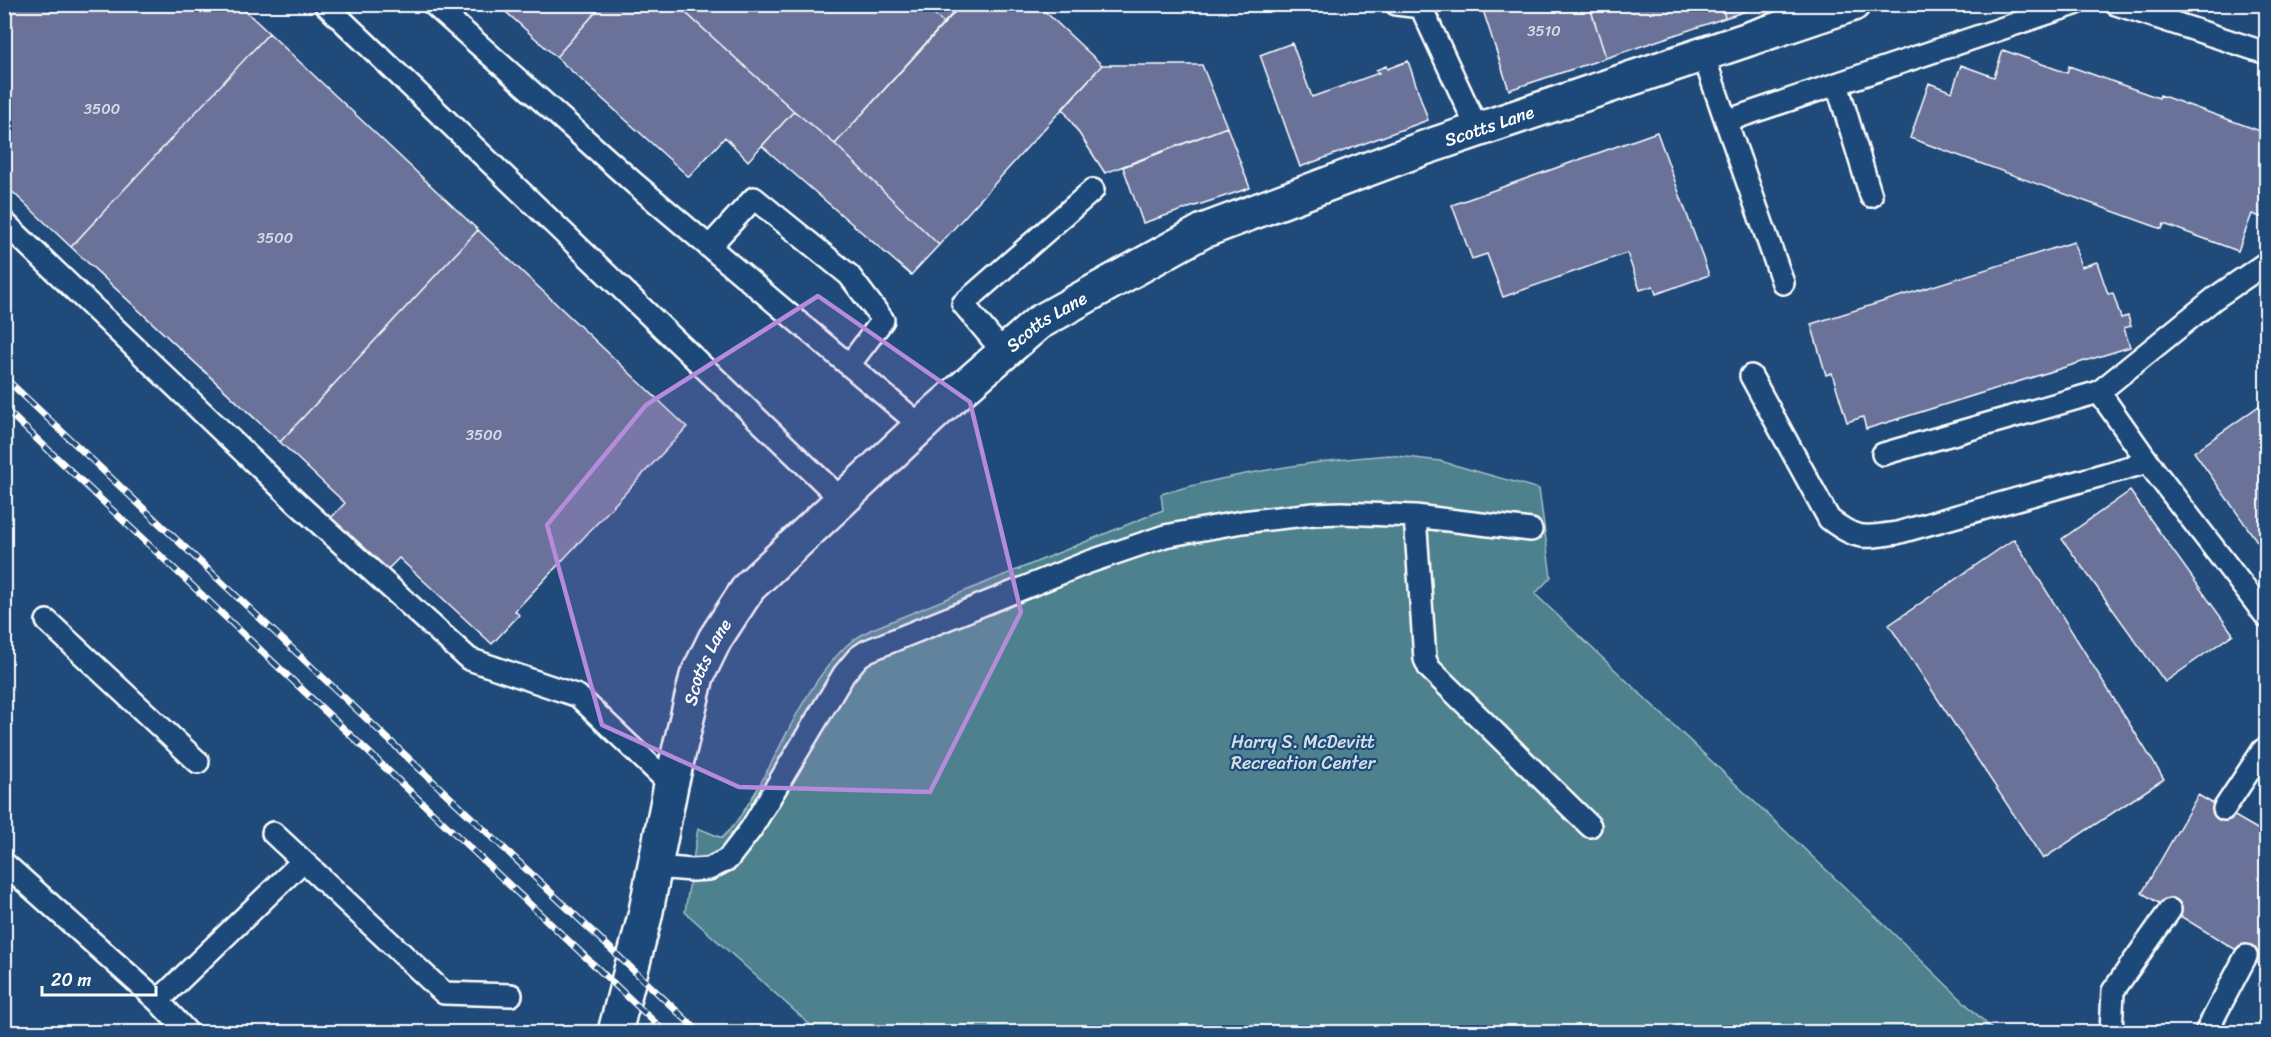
<svg xmlns="http://www.w3.org/2000/svg" width="2271" height="1037" viewBox="0 0 2271 1037" font-family="Sriracha,sans-serif">
	<style>
		.green { fill: #4d818e; stroke: #a6c0c6; stroke-width: 1.5 }
		.building { fill: #6a729a; stroke: #fff; stroke-width: 1.5 }
		.lines { fill: none; stroke-linecap: round; stroke-linejoin: round }
		.service-casing { stroke: #fff; stroke-width: 26 }
		.minor-casing { stroke: #fff; stroke-width: 38 }
		.service { stroke: #1f4a7a; stroke-width: 21 }
		.minor { stroke: #1f4a7a; stroke-width: 33 }
		.rail-casing { stroke: #fff; stroke-width: 7 }
		.rail { stroke: #1f4a7a; stroke-width: 4.5; stroke-dasharray: 14; stroke-linecap: butt }
		.marked { fill: #b68bdc; fill-opacity: 0.2; stroke: #b68bdc; stroke-width: 4.5; stroke-linejoin: round }
		.labels { text-anchor: middle; dominant-baseline: central; stroke-width: 4.5; stroke-linejoin: round; paint-order: stroke }
		.number-label { font-size: 15px; fill: #dadce6 }
		.street-label { font-size: 18px; fill: #fff; stroke: #1f4a7a }
		.park-label { font-size: 18px; fill: #d2e0e3; stroke: #1f4a7a }
	</style>
	<rect width="100%" height="100%" fill="#1f4a7a"/>
	<filter id="ink" filterUnits="userSpaceOnUse"><feTurbulence type="fractalNoise" baseFrequency=".0167" numOctaves="2"/><feDisplacementMap in="SourceGraphic" scale="12" xChannelSelector="R" yChannelSelector="G"/><feConvolveMatrix kernelMatrix="1 2 1 2 8 2 1 2 1" color-interpolation-filters="sRGB"/></filter>
	<g filter="url(#ink)">
		<path class="green" d="M1389 455 1440 461 1539 489 1551 577 1535 594 1895 935 1995 1032H818L685 912 698 828 722 838C736 825 745 809 755 793 784 744 804 686 847 645 854 639 862 635 870 630L1163 510 1161 494C1235 473 1312 461 1389 455Z"/>
		<path class="building" d="M4 4H238L269 33 71 247 4 184Z
			M497 4H603L556 57Z
			M603 4H676L794 111 748 161 725 137 689 177 556 57Z
			M676 4H922L944 23 835 144 794 111Z
			M922 4H961L944 23Z
			M962 4H1037L1102 65 939 245 835 144Z
			M1481 4H1589L1606 58 1509 90Z
			M1589 4H1722L1725 18 1606 58Z
			M1722 4H1767L1725 18Z
			M269 33 478 230 280 442 71 247Z
			M1292 43 1312 97 1379 73 1376 70 1386 66 1387 69 1408 61 1428 120 1300 167 1260 55Z
			M2003 50 2067 73 2069 66 2159 98 2160 95 2266 133V219L2252 214 2238 251 2164 224 2162 229 1910 138 1929 83 1952 92 1961 65 1994 77Z
			M1102 65H1202L1227 127 1105 173 1063 109Z
			M794 111 835 144 939 245 911 275 762 146Z
			M1227 127 1250 188 1143 223 1123 167Z
			M1657 132 1709 275 1656 294 1653 286 1640 290 1627 253 1503 297 1487 254 1472 259 1452 205Z
			M478 230 687 427 515 611 519 615 492 644 399 558 384 573 328 521 345 503 280 442Z
			M2074 242 2081 267 2097 262 2108 294 2113 293 2121 318 2128 316 2131 326 2124 328 2130 347 1866 429 1863 417 1847 422 1832 373 1826 375 1811 324Z
			M2266 401V554L2194 452Z
			M2130 491 2233 634 2165 682 2062 539Z
			M2014 539 2164 779 2043 859 1889 625Z
			M2198 795 2266 834V968L2142 893Z"/>
		<g class="lines">
			<defs>
				<path id="service" d="M325 4 842 500
					M433 4 634 183 921 426
					M1396 4 1421 7 1478 130
					M2116 4 2266 53
					M1703 54 1726 121 2075 4
					M1837 84 1871 196
					M1726 121 1783 283
					M4 222 297 503 469 659 578 696 671 785
					M709 247 754 198 849 275 883 320 849 365
					M1004 353 963 304 1093 190
					M1751 376 1829 519C1856 540 1864 538 1897 533L2148 462
					M2099 392 2156 473 2266 616
					M1883 454 2099 392 2215 298 2266 263
					M1415 516 1531 530
					M47 621 198 762
					M2224 809 2263 750 2266 752
					M273 833 444 993 511 995
					M4 863 158 1001 187 1032
					M655 867 692 870 709 869 728 859 751 829 844 674 858 657 867 651 1086 563 1165 536 1242 522 1314 514 1341 513 1415 516 1425 659 1429 668 1590 826
					M158 1001 303 861
					M2111 1032 2113 991 2170 910
					M2206 1032 2246 956"/>
				<g id="minor">
					<path id="s1" d="M615 1032 645 916 671 785 697 676 715 639 749 587 938 410 1038 323 1203 231 1424 148 1853 4"/>
				</g>
			</defs>
			<use href="#service" class="service-casing"/>
			<use href="#minor" class="minor-casing"/>
			<use href="#service" class="service"/>
			<use href="#minor" class="minor"/>
			<defs>
				<path id="rail" d="M4 377 699 1032
					M4 408 665 1032"/>
			</defs>
			<use href="#rail" class="rail-casing"/>
			<use href="#rail" class="rail"/>
		</g>
	</g>
	<path class="marked" d="M818 296 970 402 1021 612 930 792 739 787 602 725 547 525 646 405Z"/>
	<g class="labels">
		<g class="number-label">
			<text x="1544" y="31">3510</text>
			<text x="102" y="109">3500</text>
			<text x="275" y="238">3500</text>
			<text x="484" y="435">3500</text>
		</g>
		<g class="street-label">
			<text stroke="none"><textPath href="#s1" startOffset="1354">Scotts Lane</textPath></text>
			<text stroke="none"><textPath href="#s1" startOffset="868">Scotts Lane</textPath></text>
			<text stroke="none"><textPath href="#s1" startOffset="382">Scotts Lane</textPath></text>
		</g>
		<g class="park-label">
			<text x="1303" y="742">Harry S. McDevitt<tspan x="1303" dy="21">Recreation Center</tspan></text>
		</g>
	</g>
	<rect width="2271" height="1037" fill="none" stroke="#1f4a7a" stroke-width="24"/>
	<rect x="12" y="12" width="2247" height="1013" fill="none" stroke="#fff" stroke-width="2" filter="url(#ink)"/>
	<path d="M42 986v9h114v-9" fill="none" stroke="#ffffff" stroke-width="3"/>
	<text x="51" y="986" font-size="18" fill="#ffffff" stroke="#1f4a7a" stroke-width="4.5" paint-order="stroke">20 m</text>
</svg>
